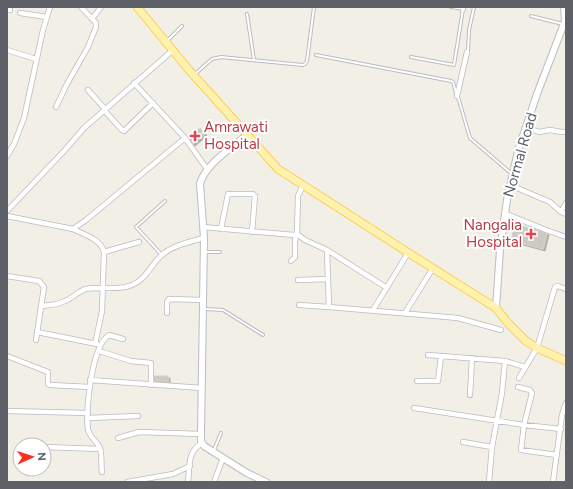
<svg xmlns="http://www.w3.org/2000/svg" width="573" height="489" viewBox="0 0 573 489" font-family="Figtree,sans-serif">
	<style>
		.building { fill: #cdcac3; stroke: #d7d1c4; filter: url(#shadow) }
		.lines { fill: none; stroke-linecap: round; stroke-linejoin: round }
		.service-casing { stroke: #b9bcc1; stroke-width: 4 }
		.minor-casing { stroke: #b9bcc1; stroke-width: 6 }
		.secondary-casing { stroke: #babdc3; stroke-width: 8 }
		.primary-casing { stroke: #ffcd52; stroke-width: 9 }
		.service { stroke: #fff; stroke-width: 2 }
		.minor { stroke: #fff; stroke-width: 4.5 }
		.secondary { stroke: #fff; stroke-width: 6 }
		.primary { stroke: #fff1ae; stroke-width: 7 }
		.health-dot { fill: #e0444e; stroke: #fff; stroke-width: 1.5 }
		.labels { text-anchor: middle; dominant-baseline: central; stroke-width: 4; stroke-linejoin: round; paint-order: stroke }
		.health-label { font-size: 15px; fill: #be3a42; stroke: #fff; text-anchor: start }
		.street-label { font-size: 15px; fill: #5e6268; stroke: #fff }
	</style>
	<defs>
		<filter id="shadow"><feDropShadow dx="2" dy="2" stdDeviation="0" flood-color="#0004"/></filter>
	</defs>
	<rect width="100%" height="100%" fill="#f1efe6"/>
	<path class="building" d="M200 128 205 134 193 144 188 137Z
		M515 224 547 233 543 249 511 240Z
		M152 376H168V384H152Z"/>
	<g class="lines">
		<defs>
			<path id="service" d="M247 14 254 60
				M531 16 563 24
				M167 41 182 26
				M468 51 469 30 474 7
				M316 55 451 81 453 82 456 93
				M411 57 454 65 463 9 451 7
				M195 74 212 59 221 57 303 65 305 64 307 61 314 7
				M458 97 470 138 512 174
				M205 252H220
				M161 254 136 227 165 201
				M205 309 223 310 263 335
				M214 450 221 433"/>
			<path id="minor" d="M463 9V7
				M7 10H10
				M20 13 47 17
				M92 19 101 7
				M7 50 36 59
				M134 83 185 138 207 169
				M88 90 105 109
				M457 96 467 52
				M56 107 67 84 88 47 96 27V23L81 7
				M104 110 122 130 124 131 153 103
				M526 127 539 132 550 130 562 132H566
				M7 156 14 144 24 118 43 30 50 7
				M303 185 298 196 297 234 305 240 327 250 329 307 458 318 501 330
				M510 185 550 202 561 212 566 214
				M7 211 65 150 84 128 173 50
				M561 212 566 203
				M504 213 546 230 566 237
				M7 216 73 229 86 220 185 138
				M203 227 294 235 297 234 295 240V257L291 261
				M73 229C83 234 101 239 104 252L102 311 95 344
				M221 229 228 194H253L255 196 252 232
				M327 250 387 288
				M104 252 139 242
				M7 276 39 281 44 287 36 340
				M298 280 328 279
				M299 305 329 307
				M41 306C49 305 58 305 65 301 73 298 78 291 86 289 101 286 118 291 132 285 146 280 151 264 162 255 173 245 190 242 204 238
				M373 310 408 253
				M167 313V302L169 299 204 300
				M405 313 433 268
				M37 332 97 344
				M99 351 131 361 151 363V385
				M428 355 505 361 525 367
				M7 356 48 372V384L50 385 90 387
				M519 378 537 348 555 287 558 286 566 289
				M90 380 202 388
				M417 381H438L441 356
				M518 387 530 390 532 393 524 425 521 450 557 455
				M470 395 472 358
				M414 408 524 425 561 429
				M7 411 88 413
				M88 418 138 416
				M118 438 139 432 201 434
				M463 442 492 447 489 482
				M44 447 100 449
				M492 447 502 393 505 361
				M102 472C101 465 102 454 100 448 97 441 89 437 88 429 85 411 92 345 109 335L123 339
				M127 482 173 474 190 466
				M188 482C190 466 187 452 202 443
				M214 482 223 458
				M553 482 562 415 566 403"/>
			<path id="secondary" d="M247 135C232 148 205 164 200 184L204 238 201 434V441L204 446 247 473 266 482
				M496 308 500 250 507 200 518 151 537 94 565 21 564 7"/>
			<path id="primary" d="M137 7 189 70 278 169 415 257 496 308 508 323 526 341 537 348 566 361"/>
		</defs>
		<use href="#service" class="service-casing"/>
		<use href="#minor" class="minor-casing"/>
		<use href="#secondary" class="secondary-casing"/>
		<use href="#primary" class="primary-casing"/>
		<use href="#service" class="service"/>
		<use href="#minor" class="minor"/>
		<use href="#secondary" class="secondary"/>
		<use href="#primary" class="primary"/>
	</g>
	<g class="health-dot">
		<path d="M193 130h4v4h4v4h-4v4h-4v-4h-4v-4h4z"/>
		<path d="M529 228h4v4h4v4h-4v4h-4v-4h-4v-4h4z"/>
	</g>
	<g class="labels">
		<g class="health-label">
			<text x="204" y="127">Amrawati<tspan x="204" dy="17">Hospital</tspan></text>
			<text x="522" y="225" text-anchor="end">Nangalia<tspan x="522" dy="17">Hospital</tspan></text>
		</g>
		<g class="street-label">
			<text transform="translate(520 155) rotate(-74)">Normal Road</text>
		</g>
	</g>
	<rect width="573" height="489" fill="none" stroke="#5e6268" stroke-width="16"/>
	<g transform="translate(32 457) rotate(87)"><circle r="19" fill="#ffffff" stroke="#bfc0c3"/>
	<path d="M0-3L7 15L0 10L-7 15Z" fill="#fc3022"/>
	<text y="-6" font-size="11" font-weight="bold" text-anchor="middle" fill="#5e6268">N</text>
	</g>
</svg>
